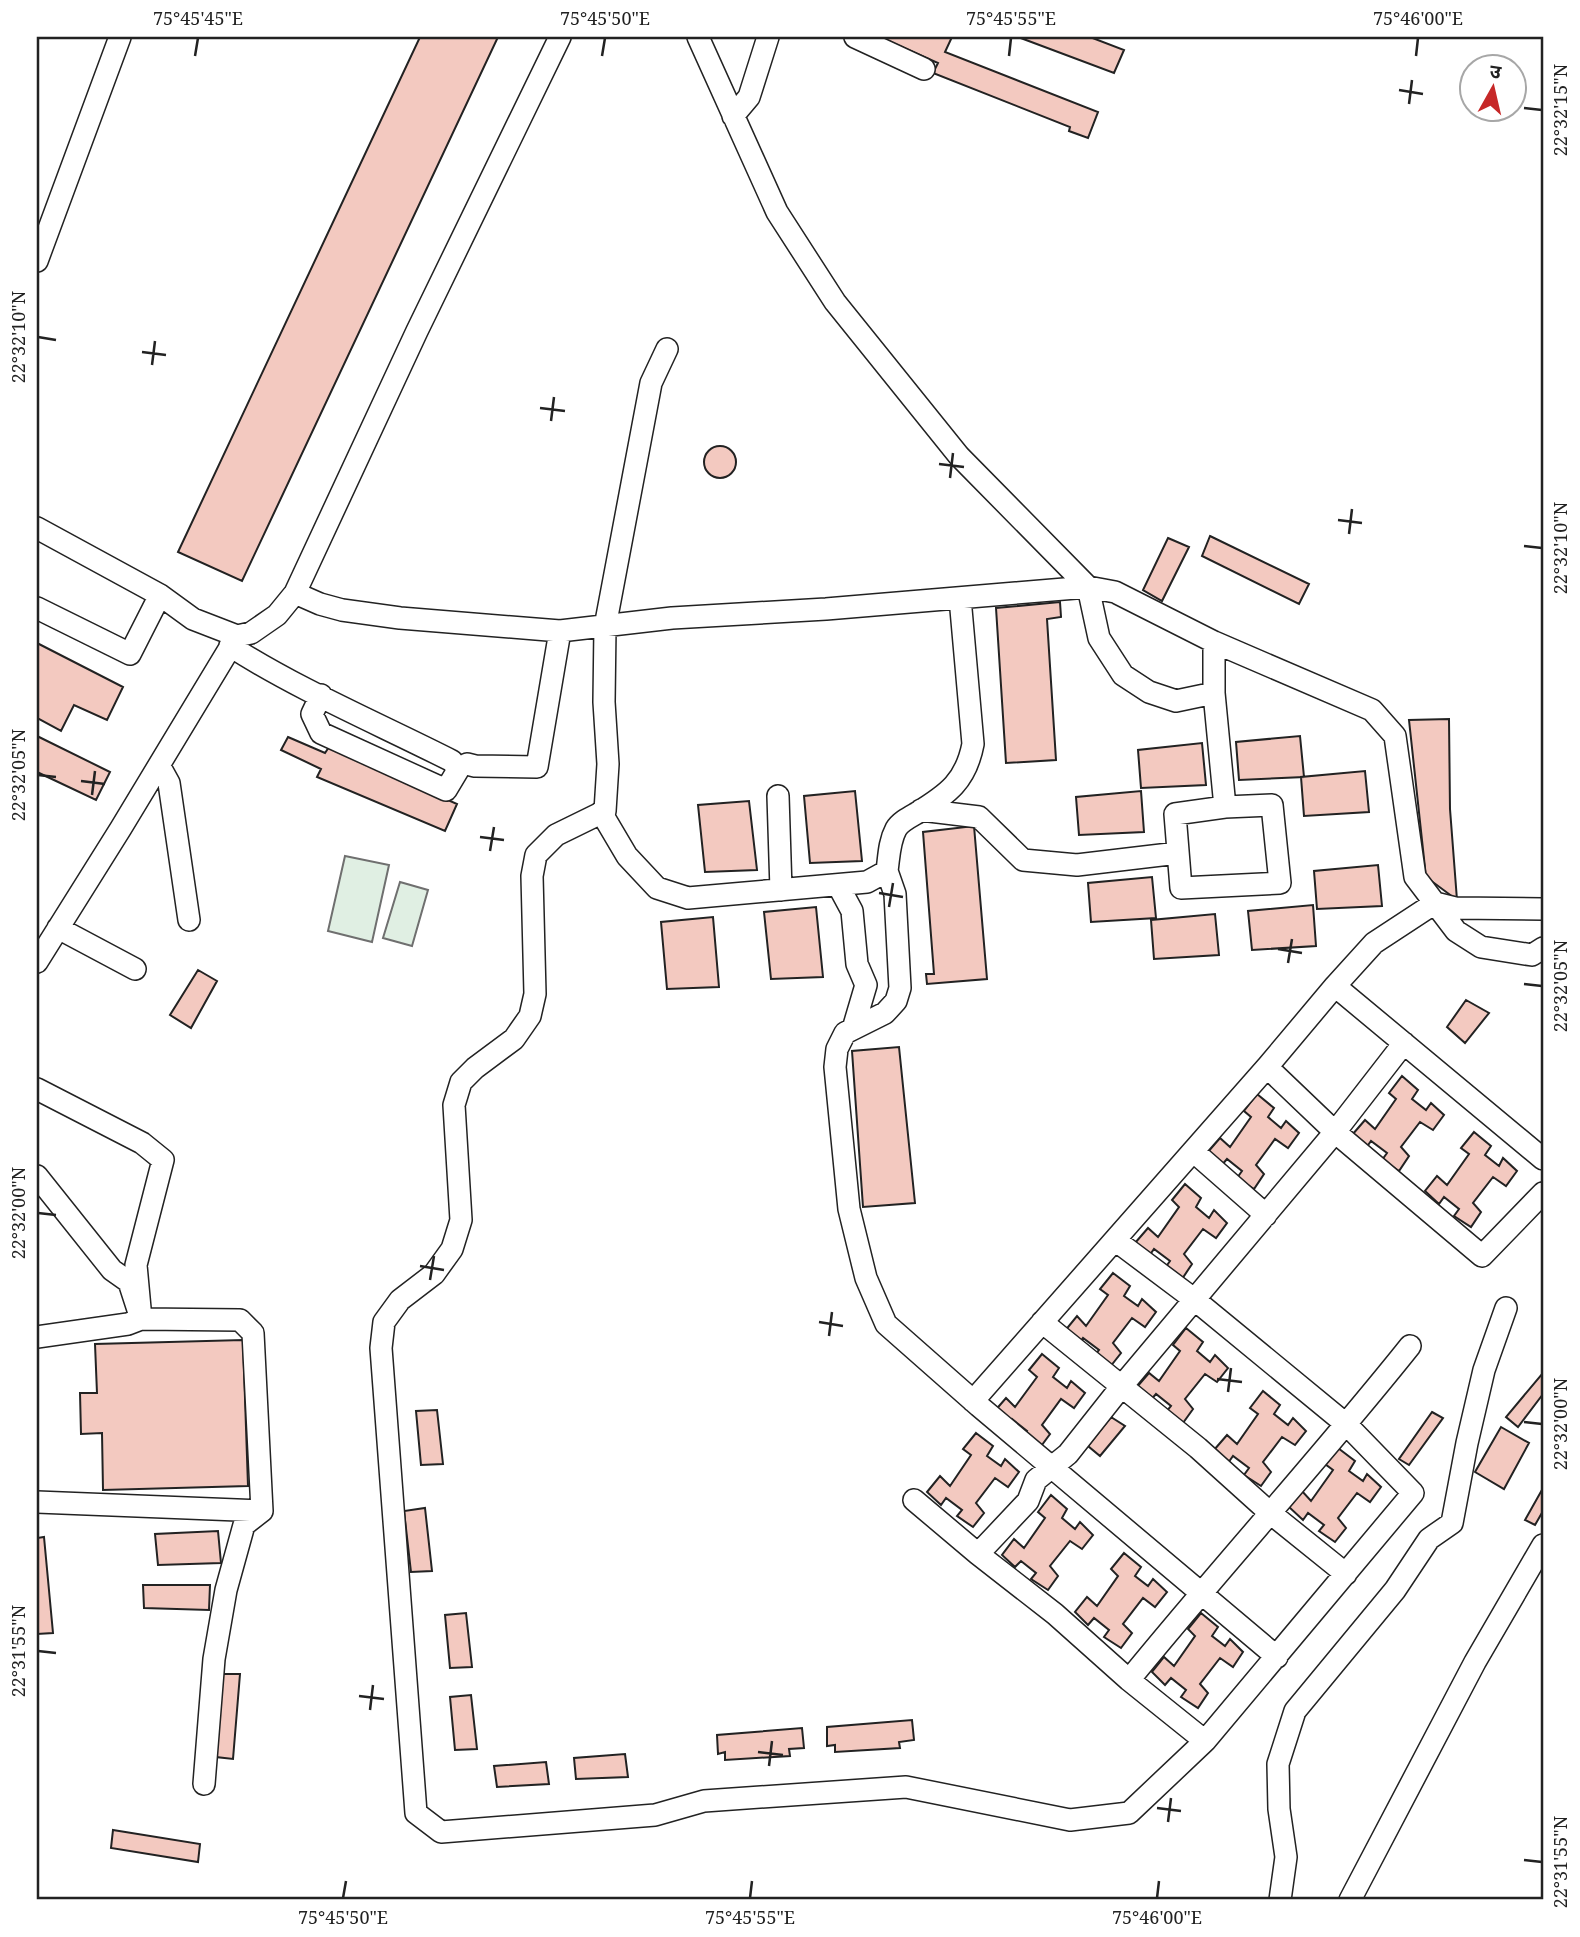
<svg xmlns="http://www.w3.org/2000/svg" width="1580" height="1937" viewBox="0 0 1580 1937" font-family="'Noto Serif','Noto Sans Devanagari',serif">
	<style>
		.green { fill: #e0efe3; stroke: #6f6f6f; stroke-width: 2 }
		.building { fill: #f3c9c0; stroke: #222; stroke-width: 2 }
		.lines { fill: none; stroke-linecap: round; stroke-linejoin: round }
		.minor-casing { stroke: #222; stroke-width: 24 }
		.minor { stroke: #fff; stroke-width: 21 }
		.ticks { fill: none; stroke: #222; stroke-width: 2.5 }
		.neatline { fill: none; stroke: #222; stroke-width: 2.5 }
		.ticks-label { font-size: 18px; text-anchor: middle; fill: #222 }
	</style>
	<rect width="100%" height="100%" fill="#fff"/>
	<path class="green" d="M345 856 389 865 372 942 328 931Z
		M400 882 428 890 412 946 383 938Z"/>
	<path class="building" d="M420 37H498L242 581 178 552Z
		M879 37H952L945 52 1098 112 1088 138 1069 131 1070 127 933 73 938 63Z
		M1018 37H1090L1124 50 1114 73Z
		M704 462a16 16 0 1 1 32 0a16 16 0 1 1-32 0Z
		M1210 536 1309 584 1299 604 1202 556Z
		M1168 538 1189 547 1162 601 1143 590Z
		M1060 602 1061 617 1047 619 1056 760 1006 763 996 608Z
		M37 643 123 687 107 720 74 705 61 731 37 718Z
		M1449 719 1450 809 1457 900 1426 877 1409 720Z
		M37 736 110 772 96 800 37 772Z
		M1300 736 1304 777 1239 780 1236 742Z
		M288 737 325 753 329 747 457 804 445 831 317 777 321 769 281 750Z
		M1202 743 1206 785 1141 788 1138 750Z
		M1365 771 1369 812 1304 816 1301 777Z
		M855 791 862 861 810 863 804 796Z
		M1141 791 1144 832 1079 835 1076 797Z
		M749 801 757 870 705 872 698 805Z
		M974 826 987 979 927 984 926 974H934L923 832Z
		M1378 865 1382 906 1317 909 1314 871Z
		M1152 877 1156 918 1091 922 1088 883Z
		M1313 905 1316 946 1252 950 1248 911Z
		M816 907 823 977 771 979 764 912Z
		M1215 914 1219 955 1154 959 1151 920Z
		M713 917 719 987 667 989 661 922Z
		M198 970 217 981 191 1028 170 1015Z
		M1466 1000 1489 1013 1465 1043 1447 1027Z
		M899 1047 915 1203 863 1207 852 1051Z
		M1402 1076 1418 1090 1412 1099 1426 1110 1431 1103 1444 1115 1433 1130 1420 1122 1401 1147 1409 1156 1399 1171 1382 1160 1387 1153 1371 1141 1366 1148 1352 1135 1365 1120 1375 1129 1396 1099 1389 1093Z
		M1257 1094 1274 1108 1268 1117 1281 1128 1286 1121 1299 1133 1288 1148 1275 1139 1256 1165 1264 1174 1254 1189 1237 1178 1242 1171 1227 1159 1221 1166 1207 1153 1220 1138 1230 1147 1251 1117 1244 1111Z
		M1474 1132 1491 1146 1485 1155 1499 1166 1503 1158 1517 1171 1506 1186 1493 1177 1473 1203 1481 1212 1471 1227 1454 1216 1459 1209 1444 1197 1439 1204 1425 1191 1437 1176 1447 1185 1469 1154 1461 1148Z
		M1185 1184 1201 1198 1196 1207 1209 1218 1214 1210 1227 1223 1216 1238 1203 1229 1184 1254 1192 1264 1182 1279 1165 1268 1170 1261 1154 1249 1149 1256 1135 1243 1148 1228 1158 1237 1179 1207 1172 1200Z
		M1113 1273 1130 1286 1124 1296 1138 1306 1142 1299 1156 1312 1145 1327 1132 1318 1113 1343 1121 1353 1110 1367 1094 1356 1099 1350 1083 1338 1078 1345 1064 1332 1077 1316 1086 1326 1108 1295 1100 1289Z
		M1186 1328 1203 1342 1197 1351 1210 1362 1215 1355 1228 1368 1217 1382 1205 1374 1185 1399 1193 1409 1183 1423 1166 1412 1171 1406 1156 1394 1150 1401 1136 1388 1149 1373 1159 1381 1180 1351 1173 1345Z
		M243 1340 248 1486 103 1490 102 1433 81 1434 80 1393H97L95 1344Z
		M1042 1354 1059 1368 1053 1377 1067 1388 1071 1381 1085 1393 1074 1408 1061 1399 1042 1425 1050 1434 1039 1449 1022 1438 1027 1431 1012 1419 1007 1426 993 1413 1006 1398 1015 1407 1037 1377 1029 1370Z
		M1542 1374 1543 1394 1518 1427 1506 1417Z
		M1263 1391 1280 1405 1274 1414 1288 1425 1293 1418 1306 1431 1295 1445 1282 1437 1263 1462 1271 1472 1261 1486 1244 1475 1249 1468 1233 1456 1228 1463 1214 1450 1227 1435 1237 1444 1258 1414 1250 1408Z
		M437 1410 443 1464 421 1465 416 1411Z
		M1432 1412 1443 1418 1409 1465 1399 1459Z
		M1111 1417 1125 1426 1100 1456 1088 1446Z
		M1501 1427 1529 1443 1504 1489 1475 1472Z
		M976 1433 993 1446 987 1456 1001 1466 1005 1459 1019 1472 1008 1487 995 1478 976 1503 984 1513 973 1527 957 1516 962 1510 946 1498 941 1505 927 1492 940 1476 950 1486 971 1455 963 1449Z
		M1338 1448 1355 1461 1349 1471 1363 1481 1367 1474 1381 1487 1370 1502 1357 1493 1338 1518 1346 1528 1335 1542 1319 1531 1324 1525 1308 1513 1303 1520 1289 1507 1302 1491 1311 1501 1333 1470 1325 1464Z
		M1543 1488V1511L1535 1525 1525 1520Z
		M1051 1495 1067 1509 1062 1518 1075 1529 1080 1522 1093 1535 1082 1549 1070 1541 1050 1566 1058 1576 1048 1590 1031 1579 1036 1573 1021 1561 1015 1567 1002 1555 1014 1539 1024 1548 1045 1518 1038 1512Z
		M425 1508 432 1571 411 1572 404 1511Z
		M218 1531 221 1563 158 1565 155 1534Z
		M44 1537 53 1633 37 1634V1538Z
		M1124 1553 1141 1567 1135 1576 1148 1586 1153 1579 1167 1592 1155 1607 1143 1598 1123 1624 1132 1633 1121 1648 1104 1637 1109 1630 1094 1618 1088 1625 1075 1612 1087 1597 1097 1606 1118 1576 1111 1569Z
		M143 1585H210L209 1610 144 1608Z
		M466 1613 472 1667 450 1668 445 1615Z
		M1201 1613 1218 1627 1212 1636 1225 1646 1230 1639 1243 1652 1233 1667 1220 1658 1200 1684 1208 1693 1198 1708 1181 1697 1186 1690 1171 1678 1165 1685 1152 1672 1164 1657 1174 1666 1195 1636 1188 1629Z
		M222 1674H240L233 1759 216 1757Z
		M471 1695 477 1749 455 1750 450 1697Z
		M912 1720 914 1740 899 1742 900 1748 835 1752V1745L827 1746V1727Z
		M802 1728 804 1748 789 1749 790 1756 725 1760V1752L718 1754 717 1735Z
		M625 1754 628 1777 576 1779 574 1758Z
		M546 1762 549 1784 497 1787 494 1766Z
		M113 1830 200 1844 198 1862 111 1848Z"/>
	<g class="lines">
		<defs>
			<path id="minor" d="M698 37 777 212 835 302 959 456 1088 587 1115 592 1214 642 1372 710 1395 736 1415 877 1456 931 1481 947 1532 955 1543 948
				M855 37 924 69
				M733 116 749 97 768 37
				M37 261 120 37
				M667 349 651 383 605 627 604 702 608 764 605 811 556 835 536 855 532 876 535 994 530 1016 514 1039 475 1068 461 1082 454 1105 461 1220 452 1249 434 1274 400 1300 384 1322 381 1348 416 1813 441 1832 655 1815 704 1801 906 1787 1070 1820 1129 1813 1205 1741 1129 1680 1055 1614 978 1554
				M37 528 160 595 193 619 237 636 251 633 277 615 295 593 417 331 560 37
				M295 593 320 604 342 610 400 618 560 631 672 618 826 609 1088 587 1099 638 1123 675 1149 692 1176 701 1214 693
				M37 608 130 654 160 595
				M1214 642V693L1225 807 1175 814 1181 888 1280 883 1272 805 1225 807
				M230 646C299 690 379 724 452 761L458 770 446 790 321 733 312 714 321 695
				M467 764 475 766 537 767 560 631
				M159 765 169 783 189 920
				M778 796 781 890
				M921 810 979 817 1023 860 1077 865 1178 853
				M601 812 627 856 657 888 688 898 867 882 887 871C889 857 889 842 896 829 900 822 910 817 917 813 948 794 966 781 973 744L960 598
				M887 871 895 894 900 988 896 1001 885 1013 845 1033 837 1049 835 1067 849 1209 866 1278 886 1324 979 1406 1277 1657
				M838 885 852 911 857 964 866 985 853 1029
				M1543 909 1455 908 1435 903 1374 943 1335 986 1267 1067 1335 1132 1482 1256 1543 1193
				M58 928 135 969
				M37 962 121 828 237 636
				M1335 986 1543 1159
				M37 1089 142 1143 163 1160 136 1265 141 1319 240 1320 253 1333 262 1511 244 1525 226 1590 214 1659 204 1784
				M1193 1151 1266 1215
				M37 1176 112 1270 129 1282 141 1319 128 1324 37 1337
				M1115 1240 1195 1300 1347 1425 1413 1493 1205 1741
				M1042 1322 1198 1448 1269 1512 1346 1574
				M973 1401 1267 1067
				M914 1500 978 1554 1028 1501 1036 1480 1068 1454 1121 1387 1335 1132 1404 1043
				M37 1502 262 1511
				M1129 1680C1221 1567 1319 1460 1410 1346
				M1280 1900 1286 1857 1279 1809 1278 1764 1295 1711 1395 1590 1429 1539 1452 1523 1467 1443 1484 1370 1506 1308
				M1350 1900 1475 1662 1543 1545"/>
		</defs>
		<use href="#minor" class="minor-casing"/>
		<use href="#minor" class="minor"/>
	</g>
	<path class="ticks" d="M195 56 198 38M602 56 605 38M1009 56 1011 38M1416 56 1418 38M1399 90 1423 94M1409 104 1412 80M1524 108 1542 110M38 337 56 340M142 352 166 355M152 365 155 341M540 408 565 411M551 421 554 397M939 464 964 467M950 478 953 453M1338 520 1362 523M1349 534 1352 509M1524 546 1542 548M38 775 56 777M81 781 105 784M92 795 95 771M480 837 504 840M490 851 494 827M879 893 903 897M889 907 893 883M1278 949 1302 953M1288 963 1292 939M1524 984 1542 986M38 1213 56 1215M420 1266 444 1270M430 1280 434 1256M819 1322 843 1326M829 1336 832 1312M1217 1379 1242 1382M1228 1392 1231 1368M1524 1422 1542 1424M38 1651 56 1653M359 1696 384 1699M370 1710 373 1685M758 1752 783 1755M769 1766 772 1741M1157 1808 1181 1811M1168 1822 1171 1798M1524 1860 1542 1862M343 1898 346 1881M750 1898 752 1881M1157 1898 1159 1881"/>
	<rect width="1580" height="1937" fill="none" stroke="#ffffff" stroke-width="77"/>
	<g transform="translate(1493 88) rotate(8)"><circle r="33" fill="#ffffff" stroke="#a7a7a7" stroke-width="2"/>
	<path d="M0-5L12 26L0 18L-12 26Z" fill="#c62828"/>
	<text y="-10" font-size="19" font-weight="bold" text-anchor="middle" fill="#222222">उ</text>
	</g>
	<rect x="38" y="38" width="1504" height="1860" class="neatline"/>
	<g class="ticks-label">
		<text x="198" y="25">75°45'45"E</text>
		<text x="605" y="25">75°45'50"E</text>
		<text x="1011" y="25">75°45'55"E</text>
		<text x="1418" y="25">75°46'00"E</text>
		<text transform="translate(1561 110) rotate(-90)" y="6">22°32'15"N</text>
		<text transform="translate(19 337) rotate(-90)" y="6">22°32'10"N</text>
		<text transform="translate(1561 548) rotate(-90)" y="6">22°32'10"N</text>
		<text transform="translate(19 775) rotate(-90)" y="6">22°32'05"N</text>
		<text transform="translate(1561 986) rotate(-90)" y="6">22°32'05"N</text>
		<text transform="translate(19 1213) rotate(-90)" y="6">22°32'00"N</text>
		<text transform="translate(1561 1424) rotate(-90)" y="6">22°32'00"N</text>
		<text transform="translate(19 1651) rotate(-90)" y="6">22°31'55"N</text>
		<text transform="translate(1561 1862) rotate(-90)" y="6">22°31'55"N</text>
		<text x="343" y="1924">75°45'50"E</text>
		<text x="750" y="1924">75°45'55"E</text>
		<text x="1157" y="1924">75°46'00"E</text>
	</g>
</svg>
